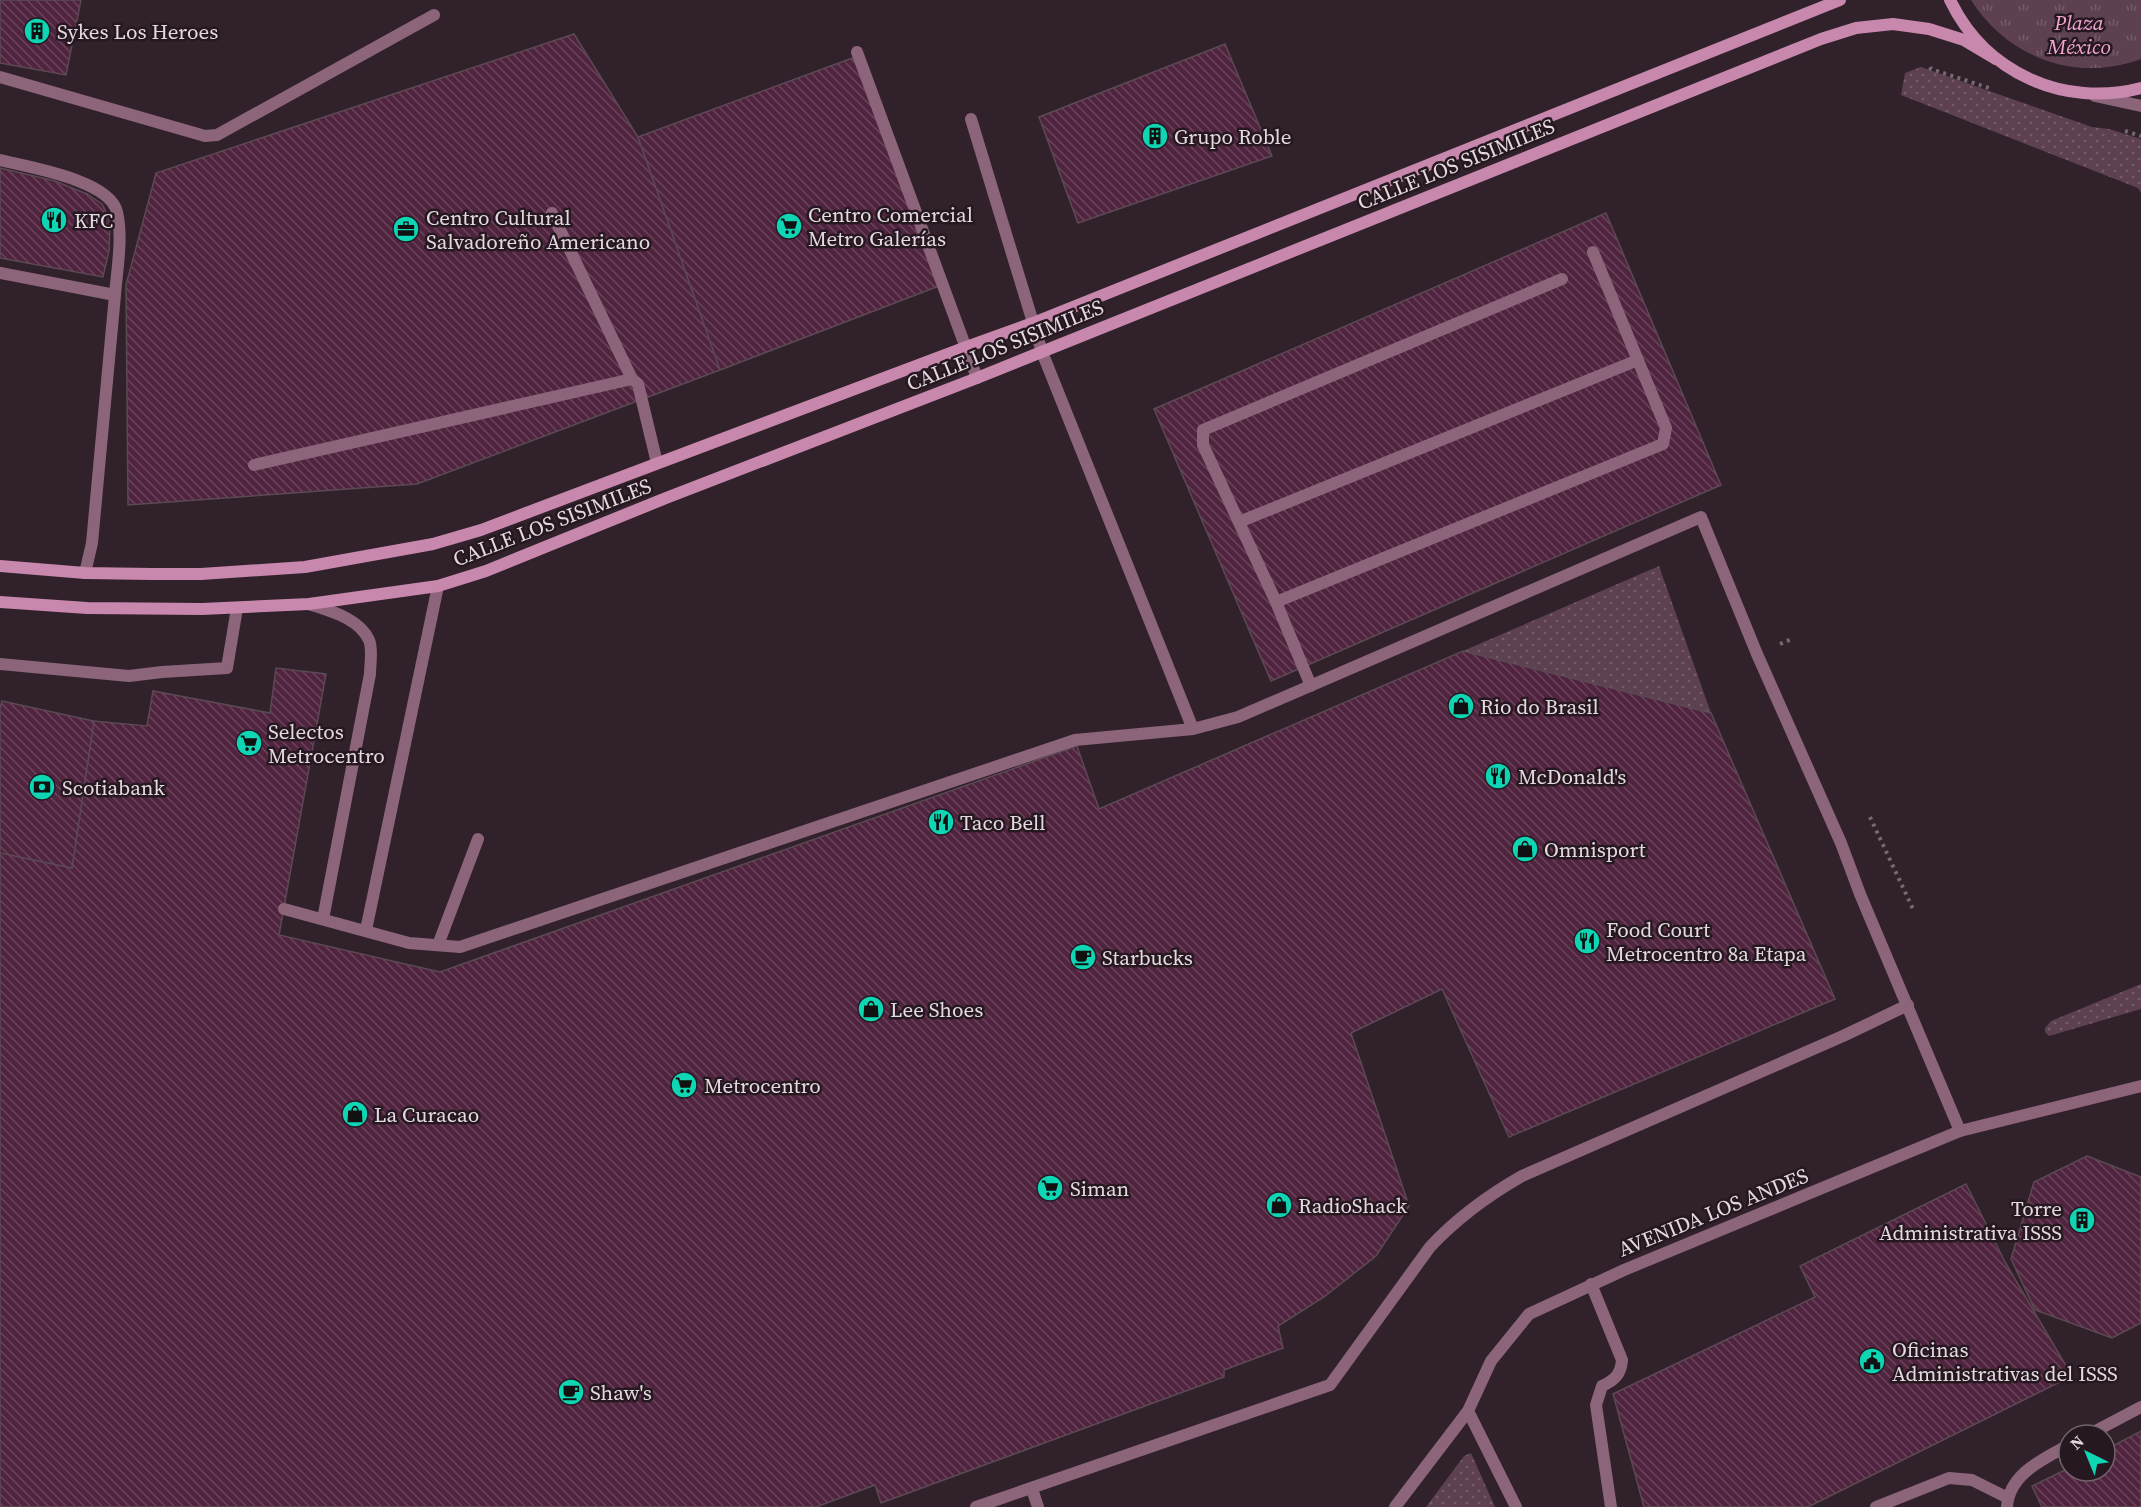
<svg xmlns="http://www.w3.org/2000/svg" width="2141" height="1507" viewBox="0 0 2141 1507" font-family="'Source Serif 4',serif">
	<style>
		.grass { fill: url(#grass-dots) }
		.park { fill: url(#park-tufts) }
		.building { fill: url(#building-back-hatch); stroke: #5b4a53; stroke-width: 1.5 }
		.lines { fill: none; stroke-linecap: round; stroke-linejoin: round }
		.path { stroke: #766971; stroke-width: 4; stroke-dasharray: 3 4.5; stroke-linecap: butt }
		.service { stroke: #8d657b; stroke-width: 12 }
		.minor { stroke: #8d657b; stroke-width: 12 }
		.tertiary { stroke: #8d657b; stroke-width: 12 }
		.secondary { stroke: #c887ac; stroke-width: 12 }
		.labels { text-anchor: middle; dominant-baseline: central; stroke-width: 5; stroke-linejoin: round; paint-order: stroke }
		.park-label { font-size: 21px; font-style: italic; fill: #f2a5d1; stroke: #261820 }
		.poi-label { font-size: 21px; fill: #e4d9df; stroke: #261820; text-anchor: start }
		.street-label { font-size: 21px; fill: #e4d9df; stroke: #261820 }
	</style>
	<defs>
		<pattern id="grass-dots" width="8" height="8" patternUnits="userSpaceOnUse" patternTransform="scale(1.5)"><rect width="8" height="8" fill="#5d4151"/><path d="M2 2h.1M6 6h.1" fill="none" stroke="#745c6a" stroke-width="1.8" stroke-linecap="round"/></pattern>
		<pattern id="park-tufts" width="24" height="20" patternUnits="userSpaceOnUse" patternTransform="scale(1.5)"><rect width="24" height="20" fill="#5d4151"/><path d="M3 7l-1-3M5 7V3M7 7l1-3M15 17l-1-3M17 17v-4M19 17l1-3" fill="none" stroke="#745c6a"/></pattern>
		<pattern id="building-back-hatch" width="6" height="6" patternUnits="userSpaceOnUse" patternTransform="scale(1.5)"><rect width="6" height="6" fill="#50243f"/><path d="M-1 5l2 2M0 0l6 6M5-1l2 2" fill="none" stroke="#69435a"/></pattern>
	</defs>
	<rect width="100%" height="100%" fill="#30212a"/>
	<path class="grass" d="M1921 67 2092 127 2109 129 2141 139V193L2138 188 1901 95 1905 73Z
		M1659 566 1711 713 1463 651Z
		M2141 984V1009L2049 1036 2045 1032V1028L2051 1021Z
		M1471 1453 1495 1507H1426L1464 1456Z"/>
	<path class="park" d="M1971 0H2141V59C2076 83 2008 58 1971 0Z"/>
	<path class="building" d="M0 0H81L66 75 0 63Z
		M574 34 638 137 720 370 417 484 128 505 126 285 156 173Z
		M1225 44 1272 156 1078 223 1039 117Z
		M855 57 939 286 720 370 638 137Z
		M0 168 55 181 87 194 102 204 107 214 110 226 109 251 103 277 0 258Z
		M1606 213 1721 485 1271 681 1154 409Z
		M1463 651 1711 713 1835 999 1509 1137 1442 989 1351 1033 1409 1206 1376 1256 1324 1297 1278 1326 1283 1348 1224 1370V1377L881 1503 875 1485 816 1507H0V853L72 868 94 721 147 726 153 691 270 713 276 668 326 674 279 935 440 972 1077 746 1099 809Z
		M2 701 94 721 72 868 0 853V708Z
		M2087 1156 2141 1177V1323L2112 1338 2035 1310 2011 1259 2034 1182Z
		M2087 1156 2141 1177V1323L2112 1338 2035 1310 2011 1259 2034 1182Z
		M1966 1184 2005 1262 2072 1376 1808 1507H1644L1613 1394 1815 1297 1800 1266Z
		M1966 1184 2005 1262 2072 1376 1808 1507H1644L1613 1394 1815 1297 1800 1266Z
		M2141 1431V1507H2042L2032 1486 2069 1468V1471H2105V1450Z"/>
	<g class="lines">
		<path class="path" d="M1930 67 1931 69 1992 89
			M2125 131 2141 136
			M1780 644 1792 639
			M1870 817 1913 909"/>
		<path class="service" d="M857 52 977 378
			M0 77 205 136 217 135 434 15
			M971 119 1042 352 1193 729
			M0 160C28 167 110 180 117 212 123 238 117 269 115 295
			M552 213 632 379
			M0 273 115 295 92 543 85 573
			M254 465 632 379 638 384 657 463
			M1239 522 1638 360
			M1276 602 1663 444 1666 428 1593 252
			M309 604C330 611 359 618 369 640 373 649 370 664 370 674L323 919
			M0 664 129 676 162 672 227 668 237 608
			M1311 686 1276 602 1203 445V430L1562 279
			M284 909 409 943 460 947 1075 740 1193 729 1238 717 1701 517 1757 654 1841 843 1860 894 1960 1131
			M366 930 438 586
			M438 945 478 839
			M2088 1435 2141 1407
			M1032 1489 1038 1507
			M976 1507 1330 1385 1430 1247C1457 1218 1487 1196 1522 1176L1843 1036 1908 1005
			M1876 1507 1949 1478 1972 1480 2008 1498
			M2007 1507C2009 1474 2043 1459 2069 1445"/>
		<path class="minor" d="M1591 1284 1622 1360C1621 1374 1615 1380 1602 1386L1596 1405 1611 1507"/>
		<path class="tertiary" d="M2095 96 2141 106
			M1468 1411 1516 1507
			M1395 1507 1468 1411 1491 1361 1529 1314 1624 1270 1960 1131 2141 1086"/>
		<path class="secondary" d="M1950 0C1985 73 2064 108 2141 88
			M0 566 85 573 152 574H201L305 567 433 544 481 530 966 347 1033 323 1840 0
			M0 602 87 608 202 609 309 604 438 586 486 571 666 498 977 378 1821 39 1856 28 1893 24 1929 29 1964 40 1996 59"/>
	</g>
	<defs>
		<symbol id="building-disc" viewBox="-11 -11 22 22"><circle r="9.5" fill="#0ed5b4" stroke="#261820"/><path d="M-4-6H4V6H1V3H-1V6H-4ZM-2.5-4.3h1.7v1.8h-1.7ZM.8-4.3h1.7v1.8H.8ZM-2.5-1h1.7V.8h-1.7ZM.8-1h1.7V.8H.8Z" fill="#111"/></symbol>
		<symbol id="restaurant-disc" viewBox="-11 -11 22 22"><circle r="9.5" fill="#0ed5b4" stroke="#261820"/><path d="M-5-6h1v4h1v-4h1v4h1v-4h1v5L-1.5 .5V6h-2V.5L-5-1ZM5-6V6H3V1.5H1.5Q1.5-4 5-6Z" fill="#111"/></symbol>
		<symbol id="supermarket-disc" viewBox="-11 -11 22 22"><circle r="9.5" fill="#0ed5b4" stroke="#261820"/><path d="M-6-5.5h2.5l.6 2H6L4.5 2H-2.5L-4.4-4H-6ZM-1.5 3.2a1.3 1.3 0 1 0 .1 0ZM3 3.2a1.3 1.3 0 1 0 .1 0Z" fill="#111"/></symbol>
		<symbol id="office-disc" viewBox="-11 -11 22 22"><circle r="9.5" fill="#0ed5b4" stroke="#261820"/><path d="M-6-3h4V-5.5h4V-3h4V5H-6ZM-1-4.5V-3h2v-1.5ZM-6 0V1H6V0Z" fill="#111"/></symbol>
		<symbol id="shop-disc" viewBox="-11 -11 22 22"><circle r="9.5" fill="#0ed5b4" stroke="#261820"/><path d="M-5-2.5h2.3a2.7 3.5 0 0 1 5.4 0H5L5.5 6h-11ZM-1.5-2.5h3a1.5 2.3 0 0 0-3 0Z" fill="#111"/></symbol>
		<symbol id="bank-disc" viewBox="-11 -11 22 22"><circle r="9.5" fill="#0ed5b4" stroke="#261820"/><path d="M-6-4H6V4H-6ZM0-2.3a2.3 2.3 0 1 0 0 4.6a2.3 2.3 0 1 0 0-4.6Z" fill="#111"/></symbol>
		<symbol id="cafe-disc" viewBox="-11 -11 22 22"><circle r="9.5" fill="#0ed5b4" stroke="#261820"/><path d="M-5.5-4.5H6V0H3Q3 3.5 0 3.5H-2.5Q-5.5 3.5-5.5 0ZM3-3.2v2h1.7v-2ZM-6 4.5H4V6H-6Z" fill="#111"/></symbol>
		<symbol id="civic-disc" viewBox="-11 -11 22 22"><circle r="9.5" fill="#0ed5b4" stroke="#261820"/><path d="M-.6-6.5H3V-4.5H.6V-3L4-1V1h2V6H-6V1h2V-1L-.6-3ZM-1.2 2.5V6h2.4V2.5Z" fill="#111"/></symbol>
	</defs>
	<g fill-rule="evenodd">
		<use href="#building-disc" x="22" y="16" width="30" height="30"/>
		<use href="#building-disc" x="1140" y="121" width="30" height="30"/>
		<use href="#restaurant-disc" x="39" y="205" width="30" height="30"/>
		<use href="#supermarket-disc" x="774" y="211" width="30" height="30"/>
		<use href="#office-disc" x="391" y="214" width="30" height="30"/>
		<use href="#shop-disc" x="1446" y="691" width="30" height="30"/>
		<use href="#supermarket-disc" x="234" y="728" width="30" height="30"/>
		<use href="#restaurant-disc" x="1483" y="761" width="30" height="30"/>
		<use href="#bank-disc" x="27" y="772" width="30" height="30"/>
		<use href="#restaurant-disc" x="926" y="807" width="30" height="30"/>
		<use href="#shop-disc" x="1510" y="834" width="30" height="30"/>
		<use href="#restaurant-disc" x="1572" y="926" width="30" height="30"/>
		<use href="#cafe-disc" x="1068" y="942" width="30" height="30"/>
		<use href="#shop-disc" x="856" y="994" width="30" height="30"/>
		<use href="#supermarket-disc" x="669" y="1070" width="30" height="30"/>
		<use href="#shop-disc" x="340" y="1099" width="30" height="30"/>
		<use href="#supermarket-disc" x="1035" y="1173" width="30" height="30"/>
		<use href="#shop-disc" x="1264" y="1190" width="30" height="30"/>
		<use href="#building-disc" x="2067" y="1205" width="30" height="30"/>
		<use href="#civic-disc" x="1857" y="1346" width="30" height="30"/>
		<use href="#cafe-disc" x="556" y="1377" width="30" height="30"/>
	</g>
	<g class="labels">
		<g class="park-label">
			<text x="2079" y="22">Plaza<tspan x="2079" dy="24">México</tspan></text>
		</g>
		<g class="poi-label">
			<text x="57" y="31">Sykes Los Heroes</text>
			<text x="1174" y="136">Grupo Roble</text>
			<text x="808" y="214">Centro Comercial<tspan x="808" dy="24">Metro Galerías</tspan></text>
			<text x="426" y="217">Centro Cultural<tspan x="426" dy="24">Salvadoreño Americano</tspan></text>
			<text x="74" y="220">KFC</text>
			<text x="1480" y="706">Rio do Brasil</text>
			<text x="268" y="731">Selectos<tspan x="268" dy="24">Metrocentro</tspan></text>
			<text x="1518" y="776">McDonald's</text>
			<text x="62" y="787">Scotiabank</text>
			<text x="960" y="822">Taco Bell</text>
			<text x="1544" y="849">Omnisport</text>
			<text x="1606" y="929">Food Court<tspan x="1606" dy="24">Metrocentro 8a Etapa</tspan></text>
			<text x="1102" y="957">Starbucks</text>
			<text x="890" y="1009">Lee Shoes</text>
			<text x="704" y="1085">Metrocentro</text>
			<text x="374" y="1114">La Curacao</text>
			<text x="1070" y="1188">Siman</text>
			<text x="1298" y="1205">RadioShack</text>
			<text x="2062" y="1208" text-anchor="end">Torre<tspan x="2062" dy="24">Administrativa ISSS</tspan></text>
			<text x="1892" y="1349">Oficinas<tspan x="1892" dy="24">Administrativas del ISSS</tspan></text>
			<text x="590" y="1392">Shaw's</text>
		</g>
		<g class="street-label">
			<text transform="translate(1456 164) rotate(-22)">CALLE LOS SISIMILES</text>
			<text transform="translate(1005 345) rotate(-22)">CALLE LOS SISIMILES</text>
			<text transform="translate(552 522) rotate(-21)">CALLE LOS SISIMILES</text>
			<text transform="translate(1713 1212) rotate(-22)">AVENIDA LOS ANDES</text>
		</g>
	</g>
	<g transform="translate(2087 1453) rotate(317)"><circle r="28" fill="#261820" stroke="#72656c" stroke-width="1.5"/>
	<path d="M0-4.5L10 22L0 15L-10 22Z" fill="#0ed5b4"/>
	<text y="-9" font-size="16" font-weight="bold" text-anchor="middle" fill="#e4d9df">N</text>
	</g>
</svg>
